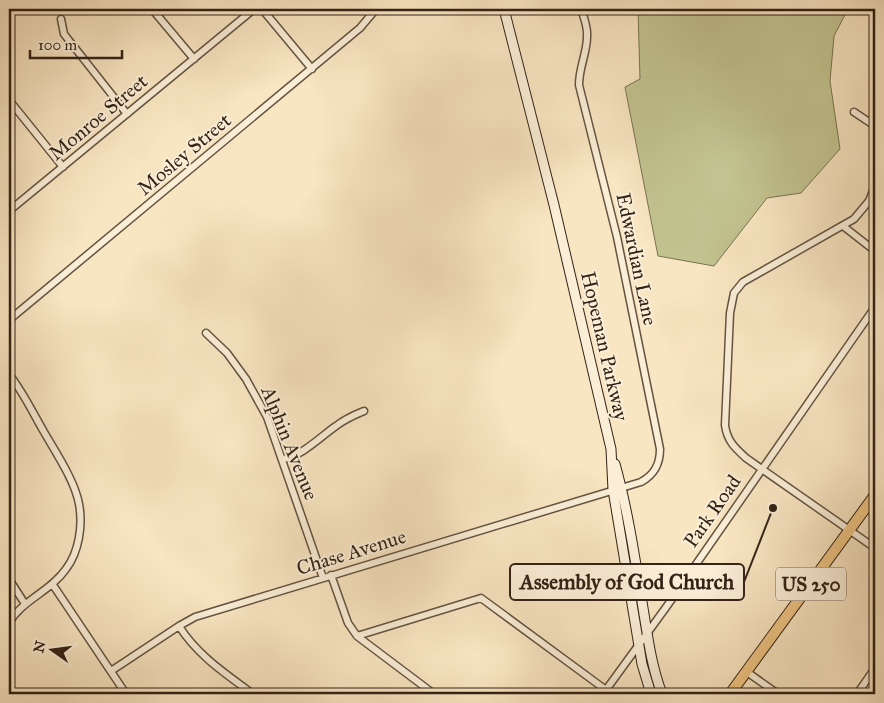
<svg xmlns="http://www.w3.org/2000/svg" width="884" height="703" viewBox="0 0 884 703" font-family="'IM FELL Great Primer',serif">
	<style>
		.green { fill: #c2c390; stroke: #7a7253 }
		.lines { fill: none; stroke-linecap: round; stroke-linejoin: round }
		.minor-casing { stroke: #645341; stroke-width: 9 }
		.secondary-casing { stroke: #332216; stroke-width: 11 }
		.primary-casing { stroke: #332216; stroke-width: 12 }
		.minor { stroke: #faeed7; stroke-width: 6 }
		.secondary { stroke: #faeed7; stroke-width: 9 }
		.primary { stroke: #ecc280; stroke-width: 10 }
		.labels { text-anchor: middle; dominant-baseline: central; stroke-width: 4; stroke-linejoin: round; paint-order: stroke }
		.shield { fill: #faeed7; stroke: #6f5f50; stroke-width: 1 }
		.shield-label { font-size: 19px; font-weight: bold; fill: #332216 }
		.street-label { font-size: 20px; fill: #332216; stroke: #faeed7 }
		.leader { fill: none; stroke: #332216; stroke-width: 2 }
		.callout-dot { fill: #332216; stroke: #faeed7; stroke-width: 2 }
		.callout { fill: #faeed7; stroke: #332216; stroke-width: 2 }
		.callout-label { font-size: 21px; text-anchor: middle; font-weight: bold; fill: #332216 }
	</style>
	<rect width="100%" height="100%" fill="#f8e5c1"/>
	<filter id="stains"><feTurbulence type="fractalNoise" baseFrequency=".004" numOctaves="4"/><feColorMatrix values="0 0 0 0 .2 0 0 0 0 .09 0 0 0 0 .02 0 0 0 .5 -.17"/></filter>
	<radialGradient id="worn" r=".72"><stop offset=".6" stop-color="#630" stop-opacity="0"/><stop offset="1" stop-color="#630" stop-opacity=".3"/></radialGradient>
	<path class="green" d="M638 9H848L834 36 830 81 840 149 801 193 767 198 714 266 658 256 625 87 640 79Z"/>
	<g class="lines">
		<defs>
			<path id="minor" d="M152 9 194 59
				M262 9 312 69
				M61 19 64 34 127 114
				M9 100 63 167
				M854 112 875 126
				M875 134V140
				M875 186 869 201 854 219 743 282 734 293 730 313 725 425C727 441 735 448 746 458L875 548
				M9 211 254 9
				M843 226 875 251
				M9 320 360 28 376 9
				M206 333 227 353 246 379 267 417 323 578
				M9 374C23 392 33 413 44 432 56 453 75 481 79 504 83 525 79 552 66 569 50 592 22 600 9 623
				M283 459C302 456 320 437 336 426 345 419 354 415 364 411
				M331 575 348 623 357 636 434 694
				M9 579 25 604
				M53 585 126 694
				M179 626C197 655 226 674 253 694
				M357 636 481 598 606 690
				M111 671 179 626 195 617 641 482C654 475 660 465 660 449L617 237 579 85C579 67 587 53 587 37 588 27 584 18 581 9
				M747 672 778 694
				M603 694 667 606 875 307
				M857 694 875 668"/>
			<path id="secondary" d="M504 9 554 205 611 449 613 490 642 664 651 694
				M615 464C627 507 634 552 641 596 647 630 650 662 662 694"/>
			<path id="primary" d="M730 694 875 495"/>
		</defs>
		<use href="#minor" class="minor-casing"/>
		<use href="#secondary" class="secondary-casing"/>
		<use href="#primary" class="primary-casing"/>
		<use href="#minor" class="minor"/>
		<use href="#secondary" class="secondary"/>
		<use href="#primary" class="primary"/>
	</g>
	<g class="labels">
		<rect class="shield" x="776" y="567.5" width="70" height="33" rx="4"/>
		<g class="shield-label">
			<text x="811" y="584">US 250</text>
		</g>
		<g class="street-label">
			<text transform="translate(98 117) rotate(-40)">Monroe Street</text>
			<text transform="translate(184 154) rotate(-40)">Mosley Street</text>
			<text transform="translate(637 259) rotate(78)">Edwardian Lane</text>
			<text transform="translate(605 346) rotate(77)">Hopeman Parkway</text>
			<text transform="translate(290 443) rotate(68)">Alphin Avenue</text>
			<text transform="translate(712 511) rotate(-55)">Park Road</text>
			<text transform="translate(351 552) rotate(-17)">Chase Avenue</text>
		</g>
	</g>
	<path class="leader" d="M773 508L744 582"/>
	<circle class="callout-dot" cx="773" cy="508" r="5"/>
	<rect class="callout" x="510" y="564" width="234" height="36" rx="5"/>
	<g class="callout-label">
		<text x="627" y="589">Assembly of God Church</text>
	</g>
	<rect width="884" height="703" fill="none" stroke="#f8e5c1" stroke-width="30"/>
	<rect x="10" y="10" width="864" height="683" fill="none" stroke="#332216" stroke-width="2.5"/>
	<rect x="15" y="15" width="854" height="673" fill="none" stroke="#332216"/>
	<g transform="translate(52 650) rotate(284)" stroke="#faeed7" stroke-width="4" paint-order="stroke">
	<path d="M0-4L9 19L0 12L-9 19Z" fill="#332216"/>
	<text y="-8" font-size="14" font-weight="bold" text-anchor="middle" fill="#332216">N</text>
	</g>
	<path d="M30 50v8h92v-8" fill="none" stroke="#332216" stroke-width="2.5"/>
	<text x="38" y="50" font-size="15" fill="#332216" stroke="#faeed7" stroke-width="4" paint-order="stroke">100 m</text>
	<rect width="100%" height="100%" filter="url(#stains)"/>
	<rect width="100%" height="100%" fill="url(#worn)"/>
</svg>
